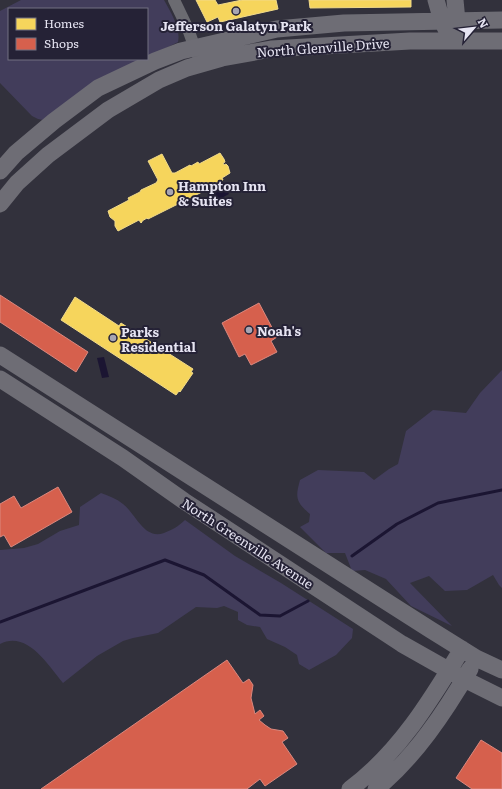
<svg xmlns="http://www.w3.org/2000/svg" width="502" height="789" viewBox="0 0 502 789" font-family="Literata,serif">
	<style>
		.green { fill: #423d5b }
		.water { fill: #1b1532 }
		.homes { fill: #f6d55c; stroke: #f1da89 }
		.shops { fill: #d6604d; stroke: #db887e }
		.lines { fill: none; stroke-linecap: round; stroke-linejoin: round }
		.stream { stroke: #1b1532; stroke-width: 3 }
		.street { stroke: #6b6b71; stroke-width: 12 }
		.secondary { stroke: #6e6d75; stroke-width: 17 }
		.poi-dot { fill: #a7a5b2; stroke: #252236; stroke-width: 1.5 }
		.labels { text-anchor: middle; dominant-baseline: central; stroke-width: 4; stroke-linejoin: round; paint-order: stroke }
		.poi-label { font-size: 13px; font-weight: bold; fill: #e6e4f2; stroke: #252236; text-anchor: start }
		.street-label { font-size: 13px; fill: #e6e4f2; stroke: #252236 }
	</style>
	<rect width="100%" height="100%" fill="#32313c"/>
	<path class="green" d="M21 0H164C171 13 181 28 178 42L147 58V9H9V59H146L43 120 38 119 32 116 0 83V11Z
		M502 370V588L499 585 493 575 467 590 445 591 429 576 410 583 452 626 411 606 386 579 365 570 352 571 345 553H326L300 527 309 522 310 514C296 502 295 498 300 480L318 470 364 472 374 480 389 469 398 464 406 431 433 410 466 413 480 393Z
		M101 493C109 496 117 499 123 504 136 514 144 540 164 533 174 529 177 527 185 520L235 556 281 583 353 629 352 638 336 655 309 670 299 664 297 655 285 647 267 639 260 627 247 625 238 620V612L224 606 217 608 196 607 158 633 133 638 123 641 97 656 63 683C48 665 27 630 0 644V550L24 548 38 544 60 531 79 525 80 507Z"/>
	<path class="water" d="M225 187 229 194 216 201 212 195Z
		M104 357 109 377 102 378 97 358Z"/>
	<path class="homes" d="M196 0H215L218 5 242 0H276L278 9 220 22 218 17 207 22Z
		M309 0H411V7L310 8Z
		M220 153 224 159 225 162 223 163 224 165 226 164 228 166 230 173 222 178 223 180 210 186V188L209 186 203 189 204 191 148 219 147 218 142 221V222L141 223 139 220 118 231 115 226V221L110 217 108 211 129 200 128 198 140 192 141 190 156 183 158 180 148 161 162 154 172 173H175L190 165 191 166 198 162 199 164Z
		M75 297 119 326 121 323 193 369 191 372 193 373 180 392 179 391 176 395 61 320Z"/>
	<path class="shops" d="M0 295 88 352 76 372 0 322Z
		M259 303 277 337 271 341 277 352 251 365 245 354 239 357 222 323Z
		M58 487 72 512 11 547 4 535 0 537V504L14 496 21 508Z
		M227 660 243 683 249 679 253 685 251 698 255 714 260 710 264 716 259 720 265 725 271 729 283 731 288 738 282 742 297 764 265 786 260 779 247 789H41Z
		M481 740 502 753V789H472L456 778Z"/>
	<g class="lines">
		<path class="stream" d="M352 556 397 524 438 503 502 490
			M0 622 165 560 204 575 260 615 280 616 308 601"/>
		<path class="street" d="M174 0 188 29 197 54"/>
		<path class="secondary" d="M436 0 442 21 447 31
			M455 32 457 21 455 0
			M0 171 16 153 54 121 98 88 155 61 181 51 277 29 344 23 502 20
			M0 204 17 183 48 155 108 110 159 80 187 68 222 58 271 49 410 41H502
			M0 355 431 630 476 658 502 670
			M0 379 123 458 184 501 402 644 464 679 502 698
			M350 789C399 753 431 700 462 649
			M376 789C415 757 445 712 470 669"/>
	</g>
	<g class="poi-dot">
		<circle cx="236" cy="11" r="4"/>
		<circle cx="170" cy="192" r="4"/>
		<circle cx="249" cy="330" r="4"/>
		<circle cx="113" cy="338" r="4"/>
	</g>
	<g class="labels">
		<g class="poi-label">
			<text x="236" y="25" text-anchor="middle">Jefferson Galatyn Park</text>
			<text x="178" y="185">Hampton Inn<tspan x="178" dy="15">&amp; Suites</tspan></text>
			<text x="257" y="330">Noah's</text>
			<text x="121" y="331">Parks<tspan x="121" dy="15">Residential</tspan></text>
		</g>
		<g class="street-label">
			<text transform="translate(323 47) rotate(-4)">North Glenville Drive</text>
			<text transform="translate(248 543) rotate(33)">North Greenville Avenue</text>
		</g>
	</g>
	<rect x="8" y="8" width="140" height="52" fill="#252236" stroke="#727081"/>
	<rect x="16" y="18" width="20" height="12" fill="#f6d55c" stroke="#727081"/>
	<text x="44" y="28" font-size="12" fill="#e6e4f2">Homes</text>
	<rect x="16" y="38" width="20" height="12" fill="#d6604d" stroke="#727081"/>
	<text x="44" y="48" font-size="12" fill="#e6e4f2">Shops</text>
	<g transform="translate(474 28) rotate(62)" stroke="#252236" stroke-width="3" paint-order="stroke">
	<path d="M0-3L7 15L0 10L-7 15Z" fill="#e6e4f2"/>
	<text y="-6" font-size="11" font-weight="bold" text-anchor="middle" fill="#e6e4f2">N</text>
	</g>
</svg>
